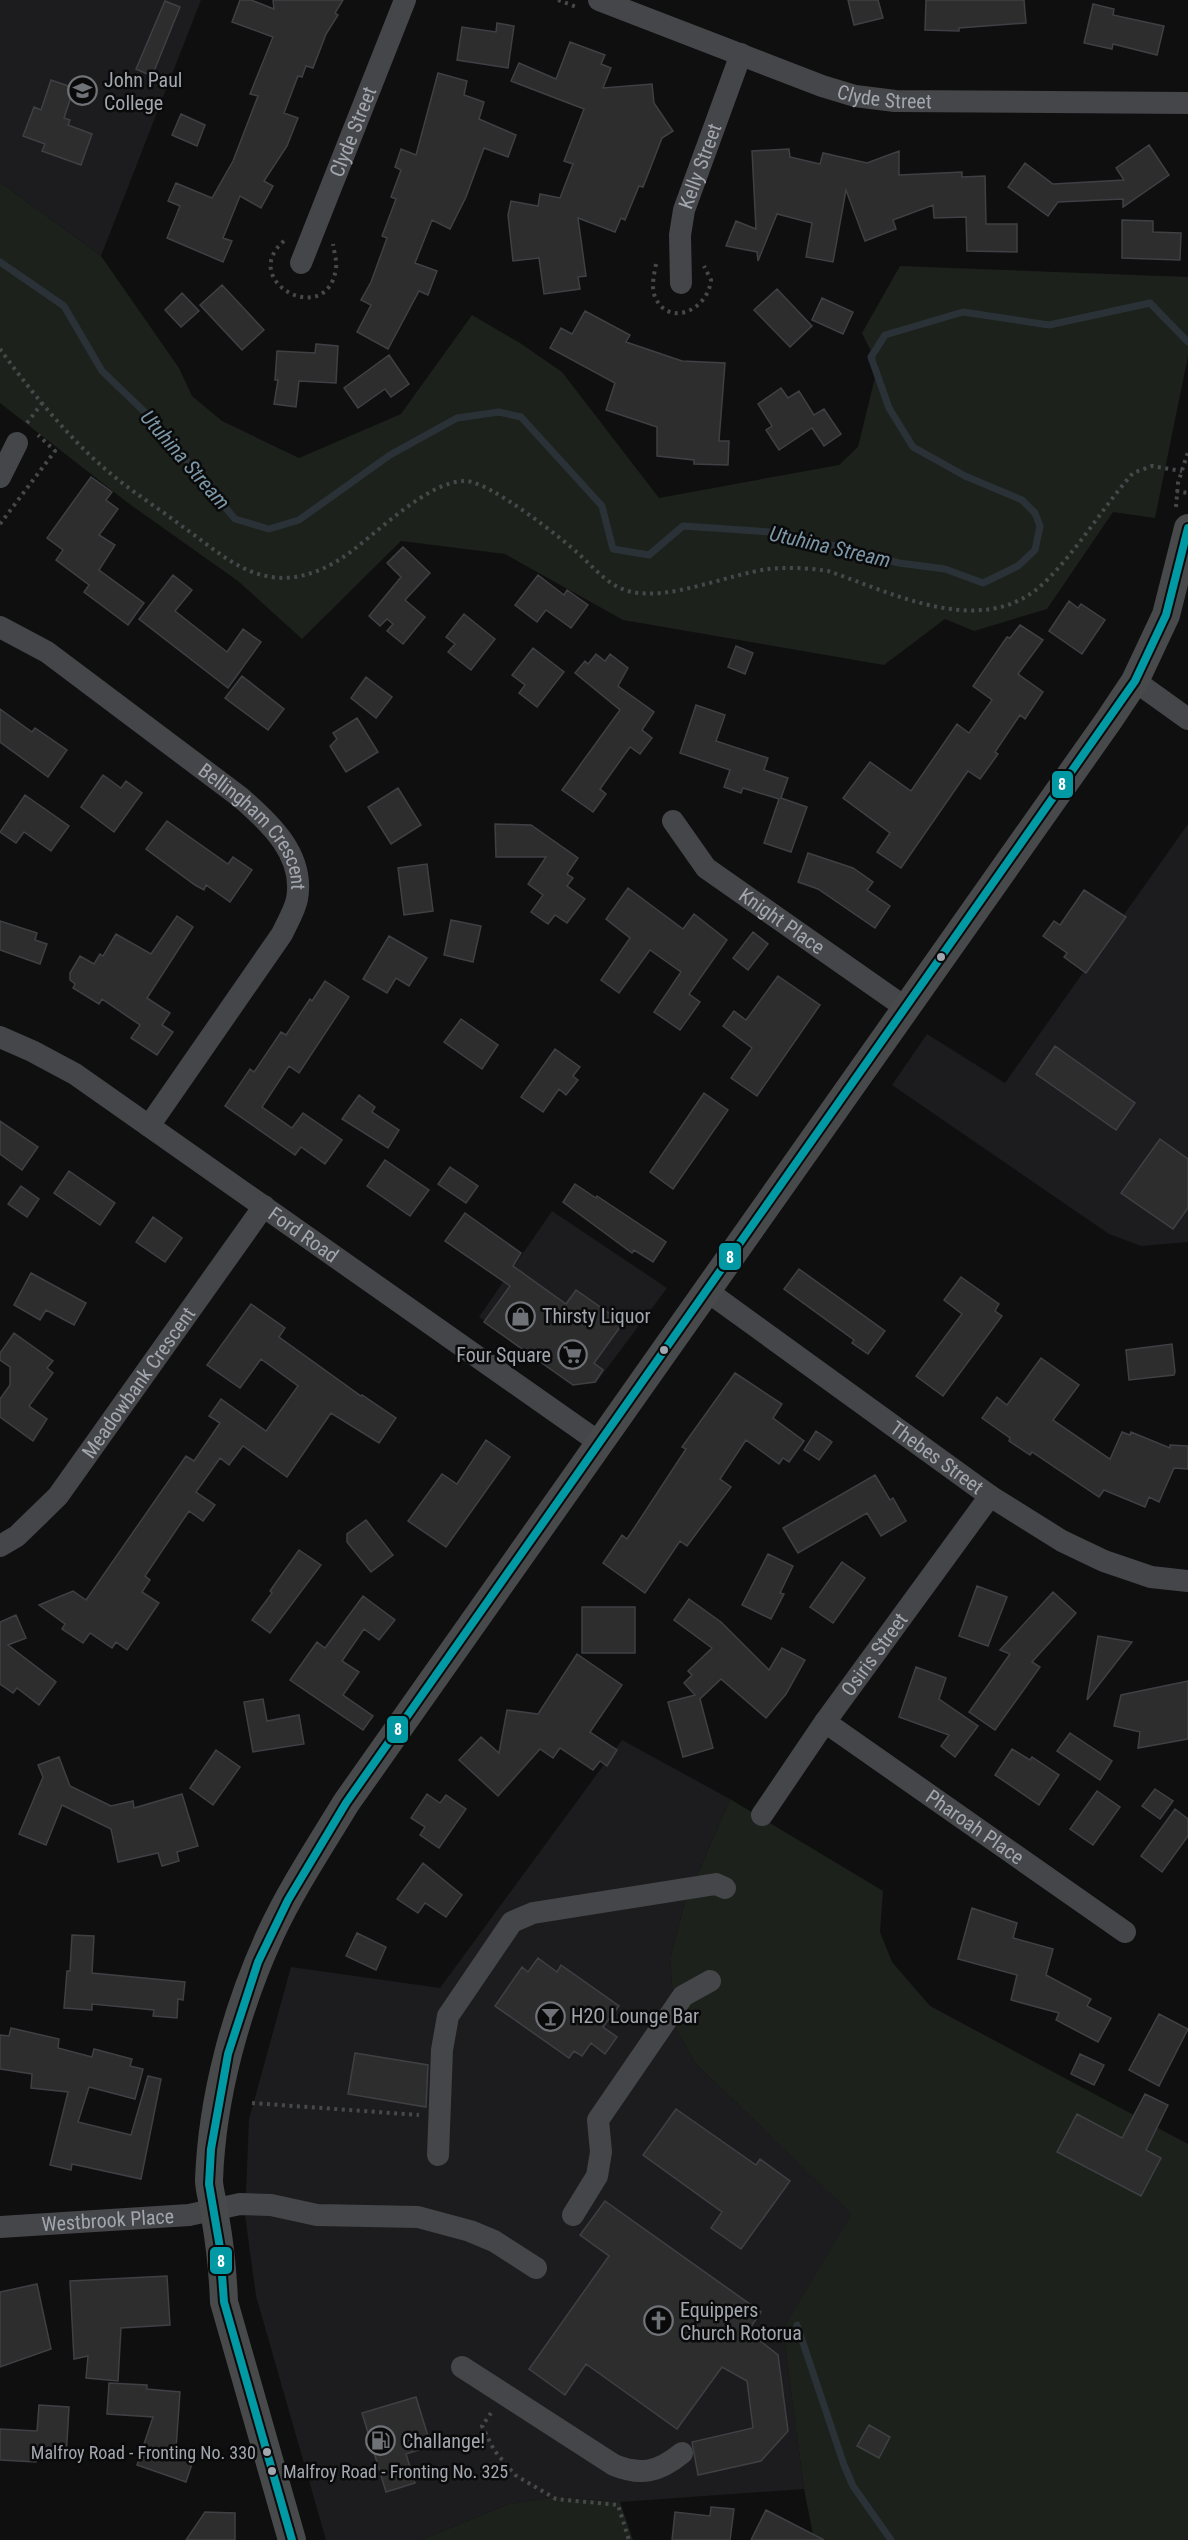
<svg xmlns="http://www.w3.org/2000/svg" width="1188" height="2540" viewBox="0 0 1188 2540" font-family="'Roboto Condensed',sans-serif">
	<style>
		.built { fill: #1c1c1e }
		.green { fill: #1c211c }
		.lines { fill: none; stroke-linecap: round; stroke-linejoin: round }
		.stream { stroke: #2b3237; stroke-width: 7 }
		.building { fill: #2d2d2e; stroke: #3f4043; stroke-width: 1.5 }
		.path { stroke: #46484a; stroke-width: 4; stroke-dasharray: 3 4.5; stroke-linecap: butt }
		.minor { stroke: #454649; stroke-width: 22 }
		.major { stroke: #48494b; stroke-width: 28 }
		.bus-1-casing { stroke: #0a0a0b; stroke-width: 12 }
		.bus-1 { stroke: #0099a4; stroke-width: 8 }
		.bus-dot { fill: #a2a7af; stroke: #0a0a0b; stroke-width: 2 }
		.labels { text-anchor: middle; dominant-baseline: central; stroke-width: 5; stroke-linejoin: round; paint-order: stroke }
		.bus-label { font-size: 18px; fill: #a2a7af; stroke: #0a0a0b; text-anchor: end }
		.poi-label { font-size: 20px; fill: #a2a7af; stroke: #0a0a0b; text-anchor: start }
		.street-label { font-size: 20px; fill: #a2a7af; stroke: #0a0a0b }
		.water-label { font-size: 21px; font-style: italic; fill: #7c97a7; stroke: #0a0a0b }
		.line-badge { stroke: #0a0a0b; stroke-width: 2 }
		.badge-label { font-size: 16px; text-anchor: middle; font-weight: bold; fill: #fff }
	</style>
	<rect width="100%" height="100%" fill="#0f0f10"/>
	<path class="built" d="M0 0H201L101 256 0 182Z
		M1188 824V1242L1141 1246 1109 1234 892 1085 927 1034 1005 1083Z
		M552 1211 667 1288 596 1383 573 1385 479 1317Z
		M622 1740 730 1799 684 1906 670 1959 675 2026 695 2063 853 2214 783 2329 804 2489 620 2502 558 2497 509 2504 421 2540H326L256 2296 245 2215 249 2119 291 1967 440 1988Z"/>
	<path class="green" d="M0 182 101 256 179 368 192 396 222 421 299 458 401 414 472 315 520 343 562 372 659 498 839 465 858 447 878 365 862 333 900 266 1188 277V356L1155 518 1113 512 1047 609 974 631 945 619 884 665 623 620 505 554 401 541 302 639 238 581 128 503 0 403Z
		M730 1799 883 1891 880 1932 892 1962 930 2006 1188 2144V2540H814L804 2489 783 2329 852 2214 695 2063 675 2026 670 1959 684 1906Z
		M558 2497 620 2502 633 2540H421L509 2504Z"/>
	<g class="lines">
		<path class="stream" d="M0 262 64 306 102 371 152 419 235 519 269 529 299 520 390 455 457 418 499 412 521 417 602 506 613 549 649 555 683 526 785 533 899 563 945 569 983 583 1018 566 1035 550 1040 526 1035 513 1022 500 965 476 913 447 889 408 871 357 885 335 963 312 1049 325 1150 303 1188 342
			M797 2325 844 2465 853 2486 891 2540"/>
	</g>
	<path class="building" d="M240 0H251L274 9 273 0H343L335 13 338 15 326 34 313 68 306 66 302 77 298 76 284 113 298 118 287 146 264 181 273 186 261 208 240 196 223 238 232 241 223 262 167 238 180 206 168 201 176 183 212 198 233 161 258 96 250 94 273 37 232 22Z
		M848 0H878L883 18 854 25Z
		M926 0H1024L1026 23 959 28V31L925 30Z
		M165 1 180 7 152 76 136 69Z
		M1093 4 1114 9 1113 15 1164 26 1157 55 1113 44 1112 49 1084 43Z
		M497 23 514 26 508 68 457 60 462 27 496 32Z
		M570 42 605 55 601 64 611 68 603 88 652 84 654 103 673 131 662 138 643 187 639 186 625 220 621 218 615 232 578 218 586 276 578 277 580 289 544 294 539 258 513 261 508 215 511 201 538 206 540 194 560 198 573 164 564 161 584 109 511 81 519 63 556 79Z
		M438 73 467 81 464 95 484 102 479 119 516 135 508 157 484 148 466 197 450 229 432 220 415 263 437 271 428 295 419 291 388 349 357 332 371 305 361 300 371 282 387 238 382 236 396 199 391 197 401 170 395 167 401 149 416 155Z
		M51 80 74 88 64 118 70 120 68 125 92 134 81 165 42 151 45 144 23 136 34 107 41 110Z
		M181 114 205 125 197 146 172 135Z
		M1149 145 1169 175 1123 207V199L1058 202 1048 216 1008 187 1025 163 1053 184 1124 180 1116 168Z
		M789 149 790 157 820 164 823 153 867 163 899 151V175L962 172V177L985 176 986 224H1017V252L967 251 966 217 934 218 933 205 893 220 896 229 865 241 846 190 833 262 806 257 812 223 777 214 758 261 757 252 726 246 736 221 756 229 752 151Z
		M1122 220 1153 221V232L1181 233 1180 260 1122 258Z
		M222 285 264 330 242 350 200 305Z
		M777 289 812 326 790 347 754 310Z
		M182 293 199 311 181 327 165 310Z
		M822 298 853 312 843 334 812 320Z
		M585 311 630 335 626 342 682 361 725 363 719 441H729L728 465 694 464V460L657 456V427L606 410 615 383 550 348 561 328 572 334Z
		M316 344 338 346 336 383 299 381 296 407 274 404 278 380H275L277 351 315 353Z
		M389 355 409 384 391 397 385 389 358 408 344 388Z
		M781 388 788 398 799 391 814 415 824 409 841 434 824 446 812 428 779 450 766 430 772 426 758 404Z
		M91 477 112 492 106 500 118 509 99 535 115 545 99 570 144 603 128 625 84 592 89 585 56 560 63 550 47 538Z
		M403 547 430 573 405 600 425 617 403 644 387 631 393 624 387 619 380 626 369 616 401 577 387 563Z
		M173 575 192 590 175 611 227 652 243 629 261 642 228 688 139 619Z
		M538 575 564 595 567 590 588 605 571 628 546 610 537 622 515 605Z
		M1069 601 1078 608 1081 604 1105 620 1082 654 1049 631Z
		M464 614 495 639 471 670 448 652 455 644 446 637Z
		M1020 625 1043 640 1018 674 1043 692 1025 719 1020 715 995 752 998 754 980 779 968 771 901 868 877 852 890 833 843 798 870 762 911 791 957 724 969 733 992 700 973 686 1007 637 1010 638Z
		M736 646 753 653 745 674 728 667Z
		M533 648 564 672 537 707 519 693 525 685 512 675Z
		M596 654 605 661 610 654 628 668 618 686 654 712 642 730 652 738 640 754 630 747 600 789 606 794 593 812 562 790 620 710 575 673 585 661 588 664Z
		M242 676 284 709 268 730 225 698Z
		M366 677 392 697 376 718 351 698Z
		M696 705 725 715 716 741 768 758 764 770 788 778 781 798 807 807 791 852 764 843 779 799 743 788 741 793 724 787 730 770 680 753Z
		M0 709 32 732 35 728 67 750 48 777 0 742Z
		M357 718 378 752 346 772 330 746 337 739 333 733Z
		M103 775 121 788 126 781 142 793 114 832 81 807Z
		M398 788 421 825 391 844 368 807Z
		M25 795 69 826 51 851 24 832 16 843 0 832Z
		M167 821 228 864 233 857 252 870 230 902 206 885 204 890 195 885 146 849Z
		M495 824 531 825 578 858 567 874 573 878 567 886 585 899 567 923 555 915 548 924 531 912 543 895 528 884 546 857H496Z
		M808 853 853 868 873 882 867 890 890 906 875 928 818 889 798 882Z
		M427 864 433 911 404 915 398 868Z
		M628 888 683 929 694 914 727 940 689 994 700 1002 680 1030 654 1012 681 972 650 950 619 993 601 980 630 938 606 919Z
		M1084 890 1126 917 1086 973 1064 957 1067 953 1043 936 1054 921 1060 925Z
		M177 916 193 927 147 998 170 1013 162 1025 173 1032 157 1055 131 1038 140 1025 102 999 99 1004 73 988 75 984 70 980V973L80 956 94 964 100 954 103 956 116 934 151 954Z
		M451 920 481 926 473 962 444 955Z
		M0 921 37 933 35 940 47 944 40 964 0 950Z
		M753 932 768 944 748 970 733 958Z
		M389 936 427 958 409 986 396 978 387 993 363 979Z
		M778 976 820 1005 757 1096 731 1078 752 1048 723 1026 734 1011 746 1020Z
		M325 981 349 997 299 1073 289 1066 262 1107 292 1128 303 1113 342 1140 325 1164 301 1147 295 1155 225 1106 250 1069 254 1072 281 1032 286 1035 310 999 312 1001Z
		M461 1019 498 1045 482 1069 444 1042Z
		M1055 1046 1135 1103 1116 1130 1036 1074Z
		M555 1049 580 1067 573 1076 578 1080 566 1095 559 1089 543 1112 521 1097Z
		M704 1093 728 1110 673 1189 650 1172Z
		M359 1095 375 1107 372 1112 399 1130 388 1148 342 1119Z
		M0 1121 38 1147 22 1170 0 1154Z
		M1160 1139 1188 1159V1208L1173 1229 1121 1193Z
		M385 1160 429 1190 410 1216 367 1186Z
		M450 1167 478 1186 466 1203 438 1184Z
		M69 1171 115 1203 100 1225 54 1193Z
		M575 1184 596 1198 597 1196 666 1242 653 1262 634 1250 632 1253 563 1202Z
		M21 1186 39 1199 27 1217 8 1204Z
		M465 1213 521 1253 513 1266 566 1304 576 1290 623 1323 594 1363 603 1370 595 1382 573 1385 484 1322 510 1286 445 1241Z
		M153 1217 182 1238 165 1262 136 1242Z
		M799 1269 885 1331 868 1354 852 1343 854 1340 784 1289Z
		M31 1273 86 1303 74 1325 46 1310 40 1320 14 1305Z
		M961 1277 999 1304 995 1311 1002 1316 943 1396 916 1376 962 1314 944 1300Z
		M251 1304 285 1328 279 1337 361 1396 362 1395 396 1418 379 1443 331 1413 287 1477 243 1446 229 1465 220 1458 196 1492 215 1505 203 1521 189 1511 145 1576 150 1580 142 1592 159 1603 127 1650 116 1642 112 1648 90 1633 83 1643 62 1629 65 1624 39 1605 73 1591 86 1600 186 1456 194 1461 220 1423 209 1416 221 1399 266 1431 298 1386 261 1359 240 1388 207 1365Z
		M14 1333 53 1361 47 1368 53 1373 29 1406 47 1419 33 1441 0 1417V1399L10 1385V1367L0 1360V1353Z
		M1172 1344 1175 1372 1174 1375 1129 1380 1126 1350Z
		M1041 1358 1079 1385 1053 1420 1110 1459 1122 1432 1130 1435 1131 1432 1170 1448V1445L1188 1446V1469L1174 1468 1159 1502 1149 1497 1145 1507 1104 1490 1099 1497 1032 1452 1030 1455 1009 1441 1010 1438 982 1418 997 1397 1007 1405Z
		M735 1373 782 1404 773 1418 804 1441 789 1462 783 1458 779 1464 746 1440 720 1479 731 1487 687 1546 680 1541 645 1593 603 1563 622 1535 627 1539 686 1449 682 1447Z
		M816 1431 832 1442 819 1460 804 1450Z
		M486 1440 510 1457 446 1547 408 1521 442 1474 457 1484Z
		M875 1475 890 1500 893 1498 906 1521 881 1536 867 1513 798 1553 783 1528Z
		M366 1520 393 1555 371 1572 347 1542V1534Z
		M299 1550 321 1565 270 1633 252 1620 272 1593 270 1591Z
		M768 1554 793 1566 780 1593 784 1594 771 1619 742 1605Z
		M842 1562 865 1578 833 1623 810 1607Z
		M977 1586 1007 1597 988 1646 959 1636Z
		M1053 1592 1076 1613 1032 1662 1040 1667 995 1730 969 1712 1010 1654 1000 1650Z
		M363 1596 395 1620 379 1640 364 1629 342 1661 359 1672 343 1695 373 1716 363 1730 290 1680 317 1642 325 1648Z
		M689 1599 721 1622 769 1670 782 1648 805 1660 786 1694 766 1718 721 1679 700 1699 713 1748 683 1757 668 1702 695 1695 684 1683 692 1675 688 1671 712 1648 674 1620Z
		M582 1607H635V1653H582Z
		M16 1615 26 1638 8 1645 56 1682 39 1705 17 1688 13 1693 0 1684V1622Z
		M1098 1636 1132 1642 1087 1700Z
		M577 1654 622 1685 590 1732 617 1750 607 1766 600 1761 593 1770 560 1748 553 1758 540 1749 498 1796 459 1760 481 1737 499 1753 507 1710 538 1714Z
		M916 1667 946 1678 939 1699 978 1726 955 1757 941 1746 949 1735 899 1717Z
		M1188 1681V1739L1138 1748 1140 1732 1114 1726 1121 1695Z
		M263 1699 267 1721 299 1715 304 1744 253 1752 244 1702Z
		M1070 1733 1112 1761 1100 1780 1057 1751Z
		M1012 1749 1030 1760 1032 1757 1059 1775 1039 1805 995 1775Z
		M216 1750 240 1767 213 1805 190 1788Z
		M59 1757 70 1786 111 1806 133 1801 134 1808 182 1794 198 1846 177 1852 179 1861 162 1866 158 1853 118 1862 111 1829 62 1805 46 1845 19 1834 43 1777 38 1765Z
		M1155 1789 1173 1801 1160 1819 1142 1806Z
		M1097 1791 1120 1807 1093 1845 1070 1829Z
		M427 1794 440 1803 446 1795 466 1809 439 1848 420 1835 425 1827 411 1818Z
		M1175 1809 1188 1819V1836L1162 1872 1141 1856Z
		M423 1863 462 1895 446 1917 425 1903 418 1913 397 1899Z
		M972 1908 1017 1923 1013 1938 1053 1949 1046 1975 1091 1999 1087 2006 1111 2018 1098 2042 1056 2020 1059 2013 1011 2000 1017 1975 958 1959Z
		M357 1933 386 1947 376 1970 346 1956Z
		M72 1935 94 1936 92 1973 185 1982 183 2000 178 1999 177 2018 153 2016 154 2010 92 2004V2010L64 2008 67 1971H70Z
		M538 1958 557 1972 561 1965 619 2006 603 2027 617 2037 605 2054 591 2043 582 2056 574 2051 569 2058 495 2006 522 1967 528 1972Z
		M1159 2014 1188 2029 1159 2086 1129 2070Z
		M11 2028 59 2039 58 2048 92 2057 94 2049 132 2059 130 2066 143 2069 135 2099 89 2087 78 2122 131 2135 148 2076 161 2079 141 2179 72 2164 71 2170 50 2165 68 2092 31 2088 32 2074 0 2069V2035L9 2036Z
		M355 2053 428 2065 426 2107 348 2094Z
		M1080 2054 1104 2065 1094 2085 1071 2074Z
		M1145 2094 1168 2105 1146 2150 1161 2158 1141 2196 1057 2152 1077 2114 1122 2138Z
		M676 2109 756 2165 760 2159 790 2181 741 2249 711 2228 722 2212 643 2155Z
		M605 2201 761 2312 748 2331 778 2355 788 2431 761 2461 698 2475 692 2442 753 2428 747 2381 722 2367 677 2429 586 2364 565 2395 529 2369 609 2256 580 2235Z
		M167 2276 170 2325 121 2328 118 2381 86 2378 88 2356 74 2359 70 2281Z
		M37 2284 51 2349 0 2367V2292Z
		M109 2383 147 2385V2389L180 2392 176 2449 195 2455 186 2482 137 2465 153 2417 107 2414Z
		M416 2397 431 2446 406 2454 415 2483 386 2492 362 2413Z
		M39 2405 69 2407 66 2459 36 2457V2462L0 2460V2429L37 2431Z
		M869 2425 890 2437 879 2458 857 2446Z
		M711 2507 734 2509 730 2540H672L675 2512 710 2516Z
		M766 2510 824 2540H751Z
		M205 2512 235 2513V2540H186Z"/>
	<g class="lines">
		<path class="path" d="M558 0 579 8
			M284 241C237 281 328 330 336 268 337 260 334 252 333 244
			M656 264C654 275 651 287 655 297 669 328 708 310 711 280L704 266
			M0 349C27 387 69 438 104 468 129 490 157 507 183 527 212 547 237 572 272 577 297 581 322 571 342 558 374 537 427 480 466 481 490 482 562 538 581 556 596 570 608 585 628 591 668 602 728 574 769 569 788 567 809 568 828 571 896 594 986 642 1047 580 1079 548 1103 507 1133 473L1152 466 1182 471
			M27 423 43 402
			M1176 491 1188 493
			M1176 507 1178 483 1188 452
			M0 524 55 451 38 435
			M252 2103 419 2115
			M491 2413 482 2426 494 2450 515 2475 556 2499 618 2505 629 2540"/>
		<g class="minor">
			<path id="s1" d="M599 0 822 86 855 96 895 101 1188 103"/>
			<path id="s2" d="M301 263 405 0"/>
			<path id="s3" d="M681 283 680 235 684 210 741 54"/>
			<path d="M0 477 17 443"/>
			<path id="s4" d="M0 627 47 652 240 797C270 823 305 855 297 899 295 910 287 923 282 934L149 1126"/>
			<path d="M1135 681 1188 719"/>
			<path id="s5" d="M673 821 706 868 906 1008"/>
			<path id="s6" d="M0 1037 32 1051 75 1074 600 1443"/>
			<path id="s7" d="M707 1291 990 1496 1062 1541 1104 1561 1151 1577 1188 1581"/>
			<path id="s8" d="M0 1546 17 1536 58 1496 264 1206"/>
			<path id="s9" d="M825 1722 1125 1932"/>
			<path id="s10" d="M762 1815 825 1722 990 1496"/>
			<path d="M438 2155 442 2050 448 2016 512 1922 533 1913 716 1884 725 1888"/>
			<path d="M573 2215 597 2176 601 2152 598 2120 683 1996 710 1981"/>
			<path id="s11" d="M0 2227 189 2215 240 2204 271 2205 317 2215 418 2217 470 2231 494 2241 536 2268"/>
			<path d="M462 2367 614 2465C641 2476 659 2472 682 2453"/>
		</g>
		<path class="major" d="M292 2540 224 2302C223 2273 220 2245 215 2216 214 2204 209 2191 209 2180 212 2097 236 2009 271 1933 292 1888 320 1846 346 1803L1109 720 1135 681 1166 615 1188 528"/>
		<defs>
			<path id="bus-1" d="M292 2540 224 2302 220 2248 209 2184 211 2149 228 2054 258 1962 288 1900 346 1803 1135 681 1166 615 1188 528"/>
		</defs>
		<use href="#bus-1" class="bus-1-casing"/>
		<use href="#bus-1" class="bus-1"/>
	</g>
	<defs>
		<symbol id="school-ring" viewBox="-11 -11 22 22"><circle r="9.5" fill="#0a0a0b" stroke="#6f7277" stroke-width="1.5"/><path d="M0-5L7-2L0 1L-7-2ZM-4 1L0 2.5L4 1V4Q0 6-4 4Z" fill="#6f7277"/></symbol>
		<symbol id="shop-ring" viewBox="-11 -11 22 22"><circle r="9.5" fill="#0a0a0b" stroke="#6f7277" stroke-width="1.5"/><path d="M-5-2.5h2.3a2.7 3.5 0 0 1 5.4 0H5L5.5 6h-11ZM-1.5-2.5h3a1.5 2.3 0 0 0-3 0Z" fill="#6f7277"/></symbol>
		<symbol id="supermarket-ring" viewBox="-11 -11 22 22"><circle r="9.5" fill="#0a0a0b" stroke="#6f7277" stroke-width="1.5"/><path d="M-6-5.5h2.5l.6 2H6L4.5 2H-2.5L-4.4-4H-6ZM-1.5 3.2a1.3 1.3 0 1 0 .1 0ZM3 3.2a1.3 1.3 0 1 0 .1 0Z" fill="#6f7277"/></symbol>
		<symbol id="bar-ring" viewBox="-11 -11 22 22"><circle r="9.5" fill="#0a0a0b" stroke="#6f7277" stroke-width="1.5"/><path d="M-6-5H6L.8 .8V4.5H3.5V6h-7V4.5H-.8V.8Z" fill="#6f7277"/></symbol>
		<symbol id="church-ring" viewBox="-11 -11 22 22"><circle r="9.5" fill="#0a0a0b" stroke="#6f7277" stroke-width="1.5"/><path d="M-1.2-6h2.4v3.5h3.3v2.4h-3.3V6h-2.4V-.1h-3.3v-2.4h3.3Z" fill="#6f7277"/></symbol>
		<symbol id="fuel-ring" viewBox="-11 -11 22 22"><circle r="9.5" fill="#0a0a0b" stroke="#6f7277" stroke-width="1.5"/><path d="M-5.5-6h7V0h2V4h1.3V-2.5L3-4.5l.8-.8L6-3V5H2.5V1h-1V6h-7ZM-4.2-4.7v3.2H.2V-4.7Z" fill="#6f7277"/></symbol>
	</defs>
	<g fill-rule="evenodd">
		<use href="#school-ring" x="66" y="74" width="33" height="33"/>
		<use href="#shop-ring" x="504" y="1300" width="33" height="33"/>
		<use href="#supermarket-ring" x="556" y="1338" width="33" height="33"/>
		<use href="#bar-ring" x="534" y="2000" width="33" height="33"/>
		<use href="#church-ring" x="642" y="2304" width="33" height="33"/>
		<use href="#fuel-ring" x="364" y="2424" width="33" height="33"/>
	</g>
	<g class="bus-dot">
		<circle cx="941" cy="957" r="5"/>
		<circle cx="664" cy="1350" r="5"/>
		<circle cx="267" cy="2452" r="5"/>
		<circle cx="272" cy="2471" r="5"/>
	</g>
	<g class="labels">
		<g class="bus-label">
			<text x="256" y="2452">Malfroy Road - Fronting No. 330</text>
			<text x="283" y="2471" text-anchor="start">Malfroy Road - Fronting No. 325</text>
		</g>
		<g class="poi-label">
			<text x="104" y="80">John Paul<tspan x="104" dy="23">College</tspan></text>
			<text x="542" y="1316">Thirsty Liquor</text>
			<text x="551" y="1355" text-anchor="end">Four Square</text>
			<text x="571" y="2016">H2O Lounge Bar</text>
			<text x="680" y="2310">Equippers<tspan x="680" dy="23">Church Rotorua</tspan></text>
			<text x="402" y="2441">Challange!</text>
		</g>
		<g class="street-label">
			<text stroke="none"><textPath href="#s1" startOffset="303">Clyde Street</textPath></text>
			<text stroke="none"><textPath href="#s2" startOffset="141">Clyde Street</textPath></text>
			<text stroke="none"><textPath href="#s3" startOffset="120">Kelly Street</textPath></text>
			<text stroke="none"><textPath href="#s4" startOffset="327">Bellingham Crescent</textPath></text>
			<text stroke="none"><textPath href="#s5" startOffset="150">Knight Place</textPath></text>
			<text stroke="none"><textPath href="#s6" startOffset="363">Ford Road</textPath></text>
			<text stroke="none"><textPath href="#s8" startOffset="216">Meadowbank Crescent</textPath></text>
			<text stroke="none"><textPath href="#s7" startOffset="284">Thebes Street</textPath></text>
			<text stroke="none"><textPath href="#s10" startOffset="196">Osiris Street</textPath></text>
			<text stroke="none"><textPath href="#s9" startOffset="183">Pharoah Place</textPath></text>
			<text stroke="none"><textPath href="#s11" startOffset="108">Westbrook Place</textPath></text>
		</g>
		<g class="water-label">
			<text transform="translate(185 460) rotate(49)">Utuhina Stream</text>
			<text transform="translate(830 547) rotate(13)">Utuhina Stream</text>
		</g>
	</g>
	<g class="line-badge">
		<rect x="1051" y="770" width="23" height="29" rx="6" fill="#0099a4"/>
		<rect x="718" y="1242" width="24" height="29" rx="6" fill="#0099a4"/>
		<rect x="386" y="1715" width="23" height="29" rx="6" fill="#0099a4"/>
		<rect x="209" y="2246" width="24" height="29" rx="6" fill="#0099a4"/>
	</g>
	<g class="badge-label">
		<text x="1062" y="790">8</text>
		<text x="730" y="1263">8</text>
		<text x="398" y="1735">8</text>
		<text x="221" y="2267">8</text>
	</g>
</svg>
